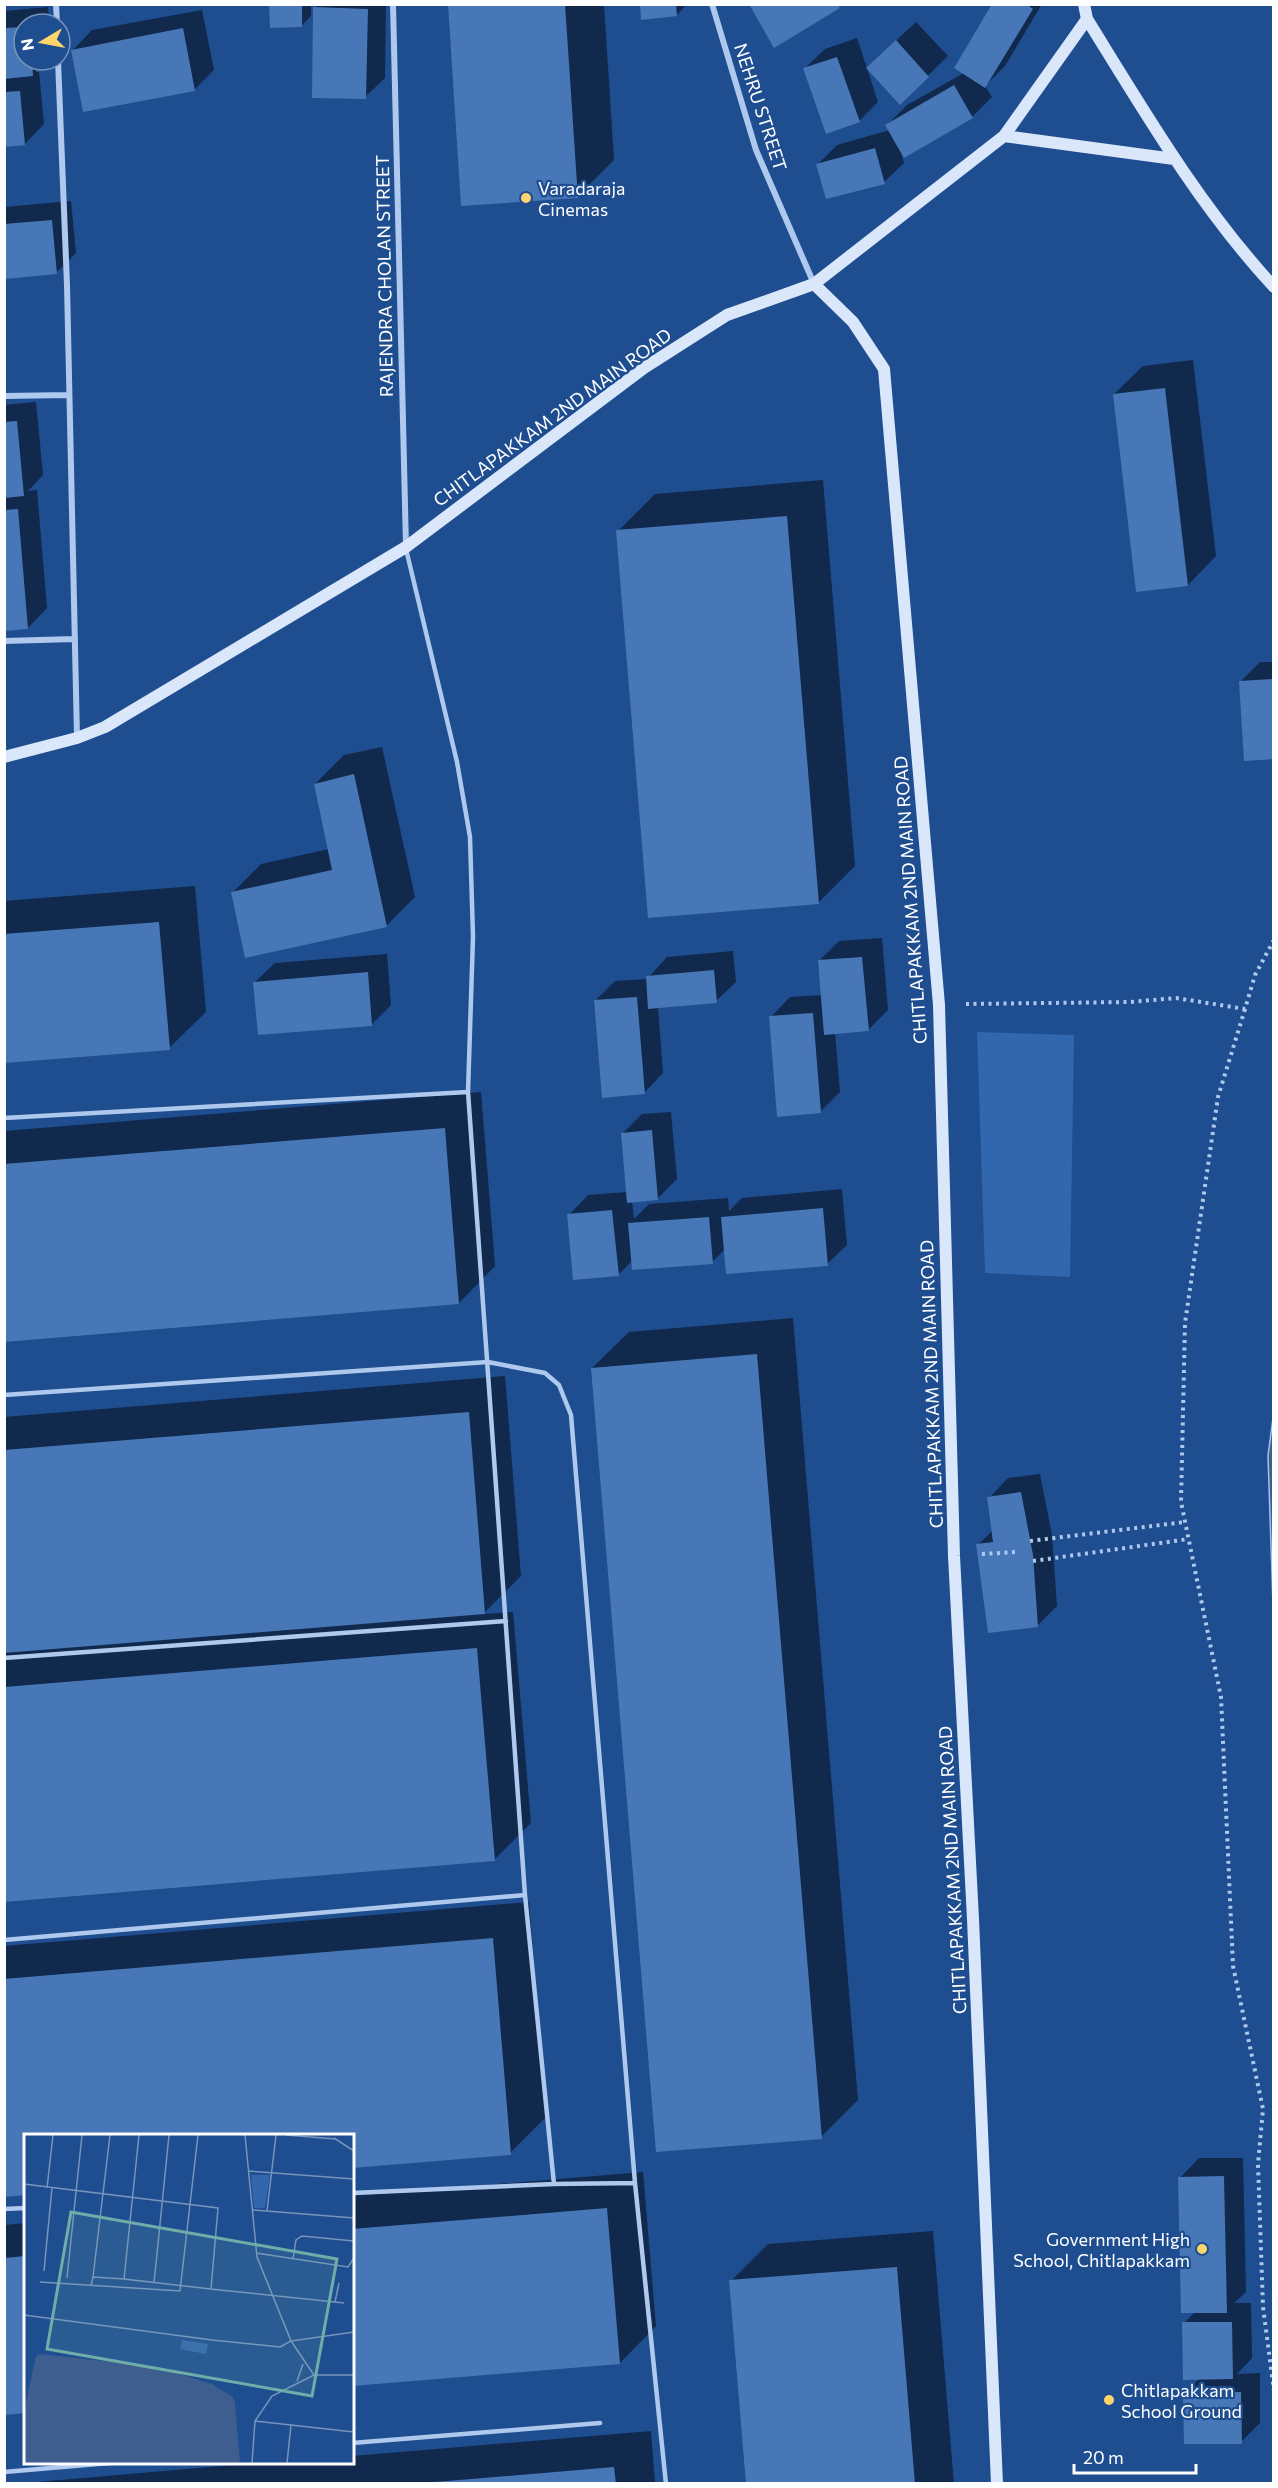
<svg xmlns="http://www.w3.org/2000/svg" width="1278" height="2488" viewBox="0 0 1278 2488" font-family="Commissioner,sans-serif">
	<style>
		.green { fill: #3267ad }
		.water { fill: #3d5e8e; stroke: #a1c3ef; stroke-width: 1.5 }
		.shadow { fill: #0007 }
		.building { fill: #4777b7 }
		.lines { fill: none; stroke-linecap: round; stroke-linejoin: round }
		.path { stroke: #aec9ed; stroke-width: 4; stroke-dasharray: 3 4.5; stroke-linecap: butt }
		.lane { stroke: #aec9ed; stroke-width: 4.5 }
		.street { stroke: #aec9ed; stroke-width: 6 }
		.secondary { stroke: #dae7fa; stroke-width: 12 }
		.poi-dot { fill: #fcd66d; stroke: #1e4d90; stroke-width: 2 }
		.labels { text-anchor: middle; dominant-baseline: central; stroke-width: 4.5; stroke-linejoin: round; paint-order: stroke }
		.street-label { font-size: 18px; fill: #fff; stroke: #1e4d90 }
		.poi-label { font-size: 18px; fill: #fff; stroke: #1e4d90; text-anchor: start }
		.inset-road { fill: none; stroke: #7894bc; stroke-width: 1.5 }
		.view { fill: #6fada8; fill-opacity: 0.15; stroke: #6fada8; stroke-width: 3 }
		.inset-edge { fill: none; stroke: #fff; stroke-width: 3 }
	</style>
	<rect width="100%" height="100%" fill="#1e4d90"/>
	<path class="green" d="M977 1032 1074 1035 1070 1277 985 1273Z"/>
	<path class="water" d="M1273 1418V1605L1268 1456Z"/>
	<path class="shadow" d="M271 4H311V16L302 25Z
		M319 4H386L385 78 365 97 315 8Z
		M604 4 614 160 577 197 449 5Z
		M641 4H687L677 15Z
		M754 4H841L774 46 751 7Z
		M994 4H1042L1005 66 985 86 992 97 972 117 900 149 904 163 884 182 818 164 837 145 890 130 887 125 907 105 964 73Z
		M48 7 49 24H24V60H47L35 72H39L44 124 25 144 4 146V11Z
		M202 10 214 70 194 90 73 50 92 30Z
		M916 22 948 56 900 103 887 49Z
		M857 38 878 102 859 121 805 68 825 49Z
		M71 201 76 253 56 273 4 277V207Z
		M1193 360 1216 556 1188 585 1114 394 1143 366Z
		M36 402 43 475 28 491 37 490 47 608 28 628 4 630V405Z
		M823 480 855 866 818 903 618 531 655 494Z
		M1260 662H1274V757L1240 682Z
		M382 747 415 897 386 926 232 893 261 864 329 849 315 784 344 755Z
		M195 886 206 1012 169 1048 4 1062V901Z
		M882 938 888 1010 868 1030 835 1032 840 1092 820 1112 771 1017 790 997 822 995 819 961 839 941Z
		M733 951 736 982 716 1001 658 1007 663 1073 644 1093 595 1001 615 981 647 979 667 957Z
		M387 954 391 1005 371 1025 255 982 275 963Z
		M481 1092 495 1266 459 1303 4 1341V1131Z
		M671 1112 677 1179 657 1199 632 1201 634 1219 649 1204 728 1198 729 1211 742 1198 842 1189 847 1245 827 1264 725 1249 712 1262 633 1260 618 1275 569 1215 588 1195 627 1192 622 1134 642 1114Z
		M793 1318 858 2100 821 2137 592 1368 629 1332Z
		M505 1376 521 1576 483 1614 513 1612 531 1823 494 1860 4 1900V1417Z
		M1040 1474 1052 1535 1057 1606 1037 1626 978 1545 993 1530 989 1498 1008 1478Z
		M529 1902 547 2116 510 2153 352 2136H26L4 2195V1946Z
		M1199 2158H1243L1246 2292 1234 2303H1251L1252 2358 1237 2374 1260 2373V2423L1241 2442 1185 2393 1200 2378 1184 2323 1195 2312 1180 2178Z
		M643 2172 656 2326 620 2363 352 2385V2196Z
		M26 2223V2411L4 2413V2225Z
		M933 2231 954 2484H748L731 2281 768 2244Z
		M651 2431 655 2484H14L269 2462H352V2456Z"/>
	<path class="building" d="M269 4H302V27L270 28Z
		M448 4H565L578 198 461 206Z
		M640 4H676L677 16 641 20Z
		M992 4H1026L1033 9 985 88 954 68Z
		M753 5H838L840 8 774 48 750 6Z
		M313 7 368 9 366 99 312 98Z
		M24 27V60H32L33 76 4 79V28Z
		M183 28 195 91 83 112 71 50Z
		M896 40 929 77 900 105 866 68Z
		M837 57 860 122 826 134 803 68Z
		M954 85 973 118 904 158 885 125Z
		M20 91 25 145 4 147V92Z
		M875 148 885 184 826 199 816 164Z
		M52 220 57 274 4 279V224Z
		M1165 388 1188 586 1136 592 1113 394Z
		M17 421 24 496 4 498V422Z
		M18 509 28 629 4 631V510Z
		M787 516 819 904 648 918 616 530Z
		M1274 679V759L1244 761 1239 681Z
		M354 774 387 927 245 958 231 892 332 870 314 784Z
		M159 922 170 1050 4 1063V934Z
		M862 957 869 1031 824 1035 818 960Z
		M714 970 717 1003 648 1009 646 976Z
		M368 972 372 1026 258 1035 253 982Z
		M637 997 645 1094 602 1098 594 1000Z
		M813 1013 821 1113 777 1117 769 1016Z
		M445 1128 459 1304 4 1342V1164Z
		M652 1130 658 1200 627 1203 621 1133Z
		M823 1208 828 1266 726 1274 721 1217Z
		M612 1210 619 1276 573 1280 567 1214Z
		M709 1217 713 1264 632 1270 628 1223Z
		M757 1354 822 2139 656 2152 591 1368Z
		M469 1412 485 1614 4 1653V1450Z
		M1021 1492 1033 1555 1038 1627 988 1633 976 1544 993 1542 987 1497Z
		M477 1648 495 1861 4 1902V1687Z
		M493 1938 511 2155 352 2168V2136H26V2195L4 2197V1979Z
		M1224 2176 1227 2313H1181L1178 2177Z
		M607 2208 620 2364 352 2386V2229Z
		M26 2256V2413L4 2415V2258Z
		M897 2267 915 2484H746L729 2280Z
		M1182 2322H1232L1233 2379 1183 2380Z
		M1241 2392 1242 2444H1184L1183 2393Z
		M614 2467 616 2484H435V2482Z"/>
	<g class="lines">
		<path class="path" d="M966 1004 1130 1002 1176 998 1245 1009 1255 975 1274 940
			M1245 1009 1218 1097 1185 1323 1181 1502 1221 1697 1233 1966 1263 2109 1258 2164 1263 2307 1274 2391
			M1030 1541 1185 1522
			M982 1554 1017 1552
			M1033 1561 1189 1539"/>
		<path class="lane" d="M4 1118 468 1092 473 937 470 837 457 762 406 549
			M4 1395 488 1362 545 1373 559 1385 571 1415 635 2183 666 2484
			M4 1658 506 1621
			M525 1895 554 2184 635 2183
			M4 1940 525 1895 468 1092
			M352 2193 554 2184
			M4 2209 26 2208
			M352 2443 600 2423
			M4 2472 121 2462"/>
		<path class="street" d="M56 4 57 24
			M393 4 406 547
			M712 4 756 150 814 284
			M58 60 67 285 77 737
			M4 396 69 395
			M4 641 75 639"/>
		<path class="secondary" d="M1084 4 1087 19C1144 111 1200 207 1274 287
			M1004 136 1174 159
			M814 284 1004 136 1087 19
			M4 757 77 738 105 727 406 547 644 368 727 315 814 284 853 322 884 369 939 1005 954 1556 973 1919 997 2484"/>
	</g>
	<g class="poi-dot">
		<circle cx="526" cy="198" r="6"/>
		<circle cx="1202" cy="2249" r="6"/>
		<circle cx="1109" cy="2400" r="6"/>
	</g>
	<g class="labels">
		<g class="street-label">
			<text transform="translate(761 107) rotate(72)">NEHRU STREET</text>
			<text transform="translate(384 276) rotate(-91)">RAJENDRA CHOLAN STREET</text>
			<text transform="translate(552 417) rotate(-36)">CHITLAPAKKAM 2ND MAIN ROAD</text>
			<text transform="translate(910 900) rotate(-94)">CHITLAPAKKAM 2ND MAIN ROAD</text>
			<text transform="translate(931 1384) rotate(-92)">CHITLAPAKKAM 2ND MAIN ROAD</text>
			<text transform="translate(952 1870) rotate(-93)">CHITLAPAKKAM 2ND MAIN ROAD</text>
		</g>
		<g class="poi-label">
			<text x="538" y="188">Varadaraja<tspan x="538" dy="21">Cinemas</tspan></text>
			<text x="1190" y="2239" text-anchor="end">Government High<tspan x="1190" dy="21">School, Chitlapakkam</tspan></text>
			<text x="1121" y="2390">Chitlapakkam<tspan x="1121" dy="21">School Ground</tspan></text>
		</g>
	</g>
	<g transform="translate(24 2134)">
		<rect width="330" height="330" fill="#1e4d90"/>
		<path d="M227 41H246L241 74H230ZM158 206 184 210 182 220 156 215Z" fill="#3267ad"/>
		<path d="M17 220 133 233 188 250 209 263 211 269 216 329H0V277L12 222Z" fill="#3d5e8e"/>
		<path class="inset-road" d="M115 1 100 145 187 155M262 1 311 5M310 4 330 17M225 37 330 45M0 50 194 74 187 155 320 169M23 54 29 1M229 76 330 84M243 77 252 1M232 119 324 133 330 124M269 125 272 106 278 102 330 107M20 137 28 54M69 143 86 1M43 144 58 1M16 148 156 157 174 1M130 149 145 1M67 152 69 143 100 145M311 168 315 149M0 181 188 206 256 213 267 207 233 123 221 1M290 241 267 207 330 198M273 247 279 230M231 287 330 298M228 329 231 287 248 262 290 241H330M263 329 267 291"/>
		<path class="view" d="M47 78 313 125 288 262 23 215Z"/>
		<rect width="330" height="330" class="inset-edge"/>
	</g>
	<rect width="1278" height="2488" fill="none" stroke="#ffffff" stroke-width="12"/>
	<g transform="translate(42 42) rotate(260)"><circle r="28" fill="#1e4d90" stroke="#7894bc" stroke-width="1.5"/>
	<path d="M0-4.5L10 22L0 15L-10 22Z" fill="#fcd66d"/>
	<text y="-9" font-size="16" font-weight="bold" text-anchor="middle" fill="#ffffff">N</text>
	</g>
	<path d="M1074 2464v9h122v-9" fill="none" stroke="#ffffff" stroke-width="3"/>
	<text x="1083" y="2464" font-size="18" fill="#ffffff" stroke="#1e4d90" stroke-width="4.5" paint-order="stroke">20 m</text>
</svg>
